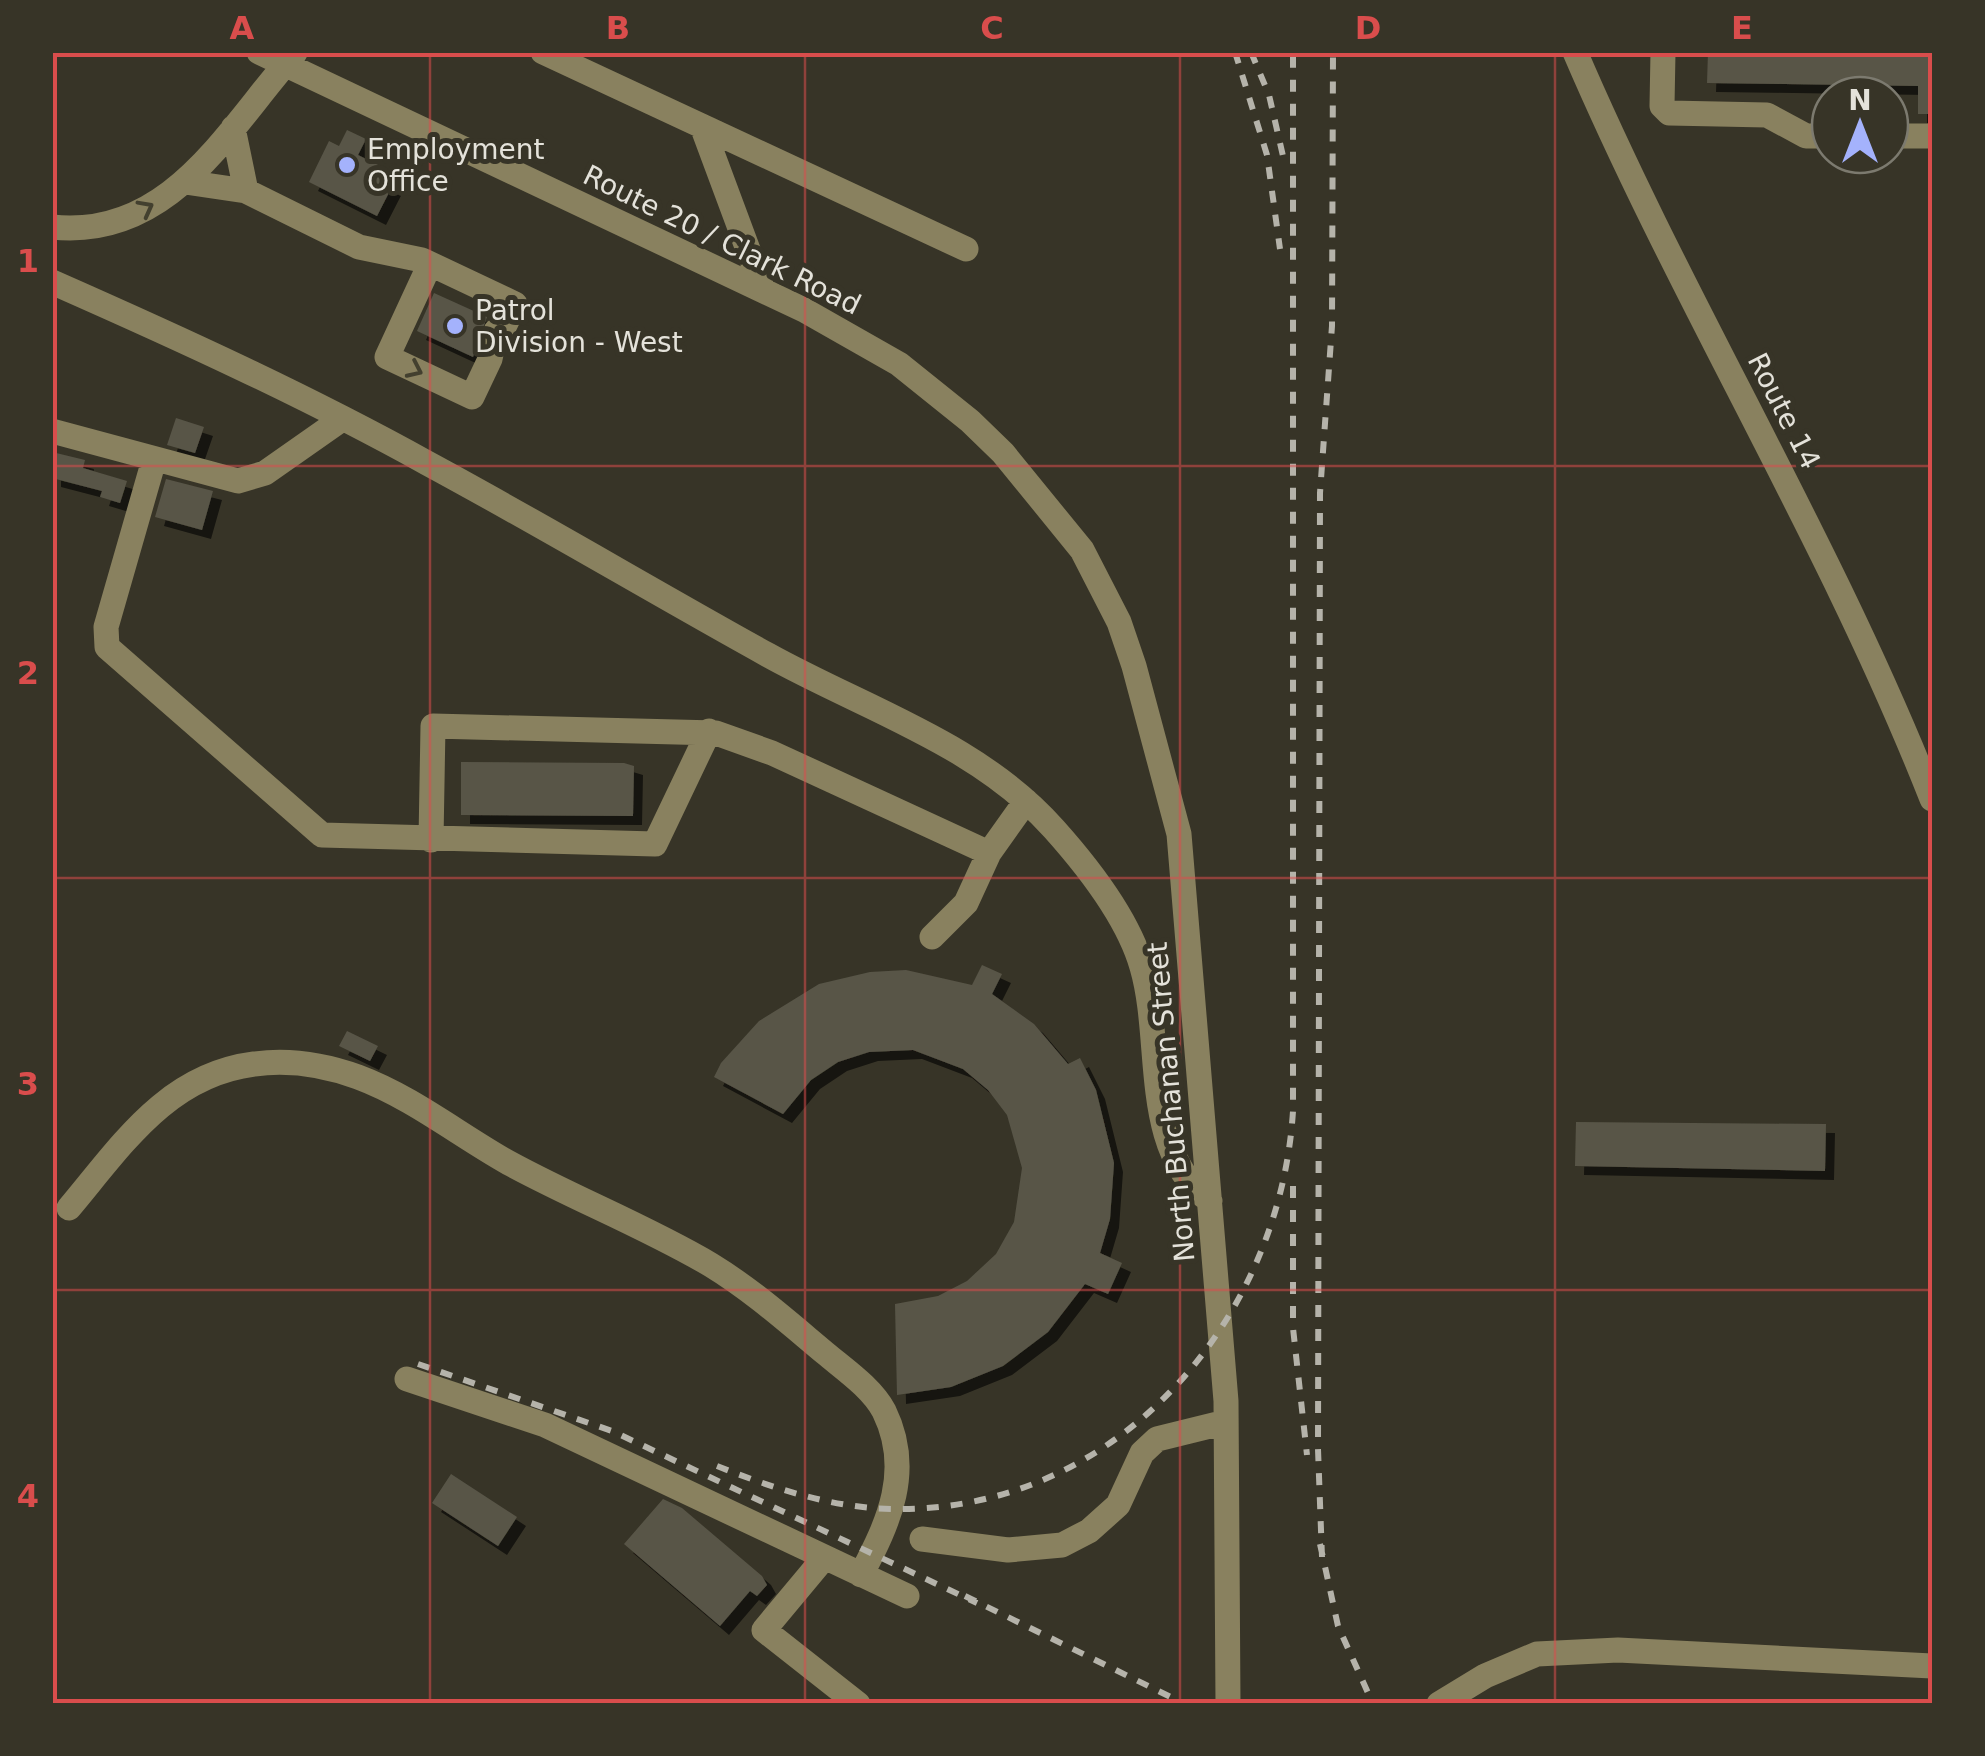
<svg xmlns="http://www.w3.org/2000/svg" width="1985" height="1756" viewBox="0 0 1985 1756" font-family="'DejaVu Sans',sans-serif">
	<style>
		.building { fill: #585547; filter: url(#shadow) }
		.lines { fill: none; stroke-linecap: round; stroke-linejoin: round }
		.minor { stroke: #89815f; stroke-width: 25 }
		.rail { stroke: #b5b3aa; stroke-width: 6; stroke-dasharray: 12 12; stroke-linecap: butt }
		.oneway { stroke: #43402f }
		.grid { fill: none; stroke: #d94d4c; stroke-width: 2.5; stroke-opacity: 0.55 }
		.poi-dot { fill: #a4b2fc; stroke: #373427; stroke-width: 4 }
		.labels { text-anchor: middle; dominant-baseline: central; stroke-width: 10; stroke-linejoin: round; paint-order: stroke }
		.poi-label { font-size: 28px; fill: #e4e2da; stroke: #373427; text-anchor: start }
		.street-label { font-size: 28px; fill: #e4e2da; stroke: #373427 }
		.neatline { fill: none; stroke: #d94d4c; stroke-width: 4 }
		.grid-label { font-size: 32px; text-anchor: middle; font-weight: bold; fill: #d94d4c }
	</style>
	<defs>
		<filter id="shadow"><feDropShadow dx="9" dy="9" stdDeviation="0" flood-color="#0009"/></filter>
	</defs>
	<rect width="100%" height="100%" fill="#373427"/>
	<path class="building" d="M1708 52H1932V114H1918V86L1707 83Z
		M347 130 366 139 358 155 398 175 377 216 309 182 329 141 339 146Z
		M434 293 487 317 473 357 417 331Z
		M176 418 204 427 195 453 167 445Z
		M52 452 85 460 83 468 127 481 120 503 100 497 102 491 52 478Z
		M166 479 213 491 202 530 155 517Z
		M461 762 624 763 634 766 633 816 461 815Z
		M982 965 1002 974 992 994 1034 1024 1068 1064 1080 1058 1096 1090 1114 1163 1110 1219 1100 1253 1122 1263 1108 1294 1085 1284 1048 1332 1003 1366 951 1387 897 1395 895 1304 938 1296 967 1281 996 1254 1014 1222 1022 1168 1007 1115 988 1090 963 1069 913 1050 869 1052 838 1062 811 1080 783 1114 714 1077 721 1063 759 1021 819 984 870 972 906 970 972 985Z
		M347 1031 378 1046 370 1061 339 1046Z
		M1576 1122 1826 1124 1825 1171 1575 1166Z
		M451 1474 517 1517 498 1546 432 1503Z
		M663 1499 682 1508 762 1576 767 1585 757 1596 750 1591 720 1626 624 1544Z"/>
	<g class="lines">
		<path class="minor" d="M259 52 804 310 899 364 970 421 1003 453 1082 550 1119 622 1134 666 1179 834 1226 1401 1228 1704
			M543 52 966 249
			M1575 52C1684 306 1831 542 1932 799
			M1663 52 1662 106 1669 113 1767 115 1806 136H1830
			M702 126 763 290
			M1890 136H1932
			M185 182 246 191 233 128
			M246 191 359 247 422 260 515 304 505 325 496 331 490 359 472 397 387 357 430 264
			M52 227C171 240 228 128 295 53
			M52 282C179 338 306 396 427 463 542 525 654 592 768 655 865 709 979 744 1054 829 1088 867 1128 918 1142 967 1164 1042 1140 1150 1210 1201
			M52 431 238 481 265 473 342 419
			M154 460 106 627 107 647 322 835 655 844 709 731
			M431 840 433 726 716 733 772 753 989 853 1026 801
			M932 937 966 903 989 853
			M69 1208C122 1145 167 1075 254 1064 290 1059 325 1065 358 1077 412 1097 459 1135 509 1163 575 1199 647 1227 711 1265 752 1290 789 1323 825 1353 844 1369 872 1388 884 1411 913 1470 889 1522 861 1575
			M407 1379 545 1425 907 1596
			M922 1539 1008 1550 1062 1545 1089 1531 1118 1505 1142 1453 1157 1439 1226 1422
			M824 1558 764 1630 858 1704
			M1439 1704 1485 1676 1537 1654 1618 1650 1932 1666"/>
		<path class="rail" d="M1235 52 1267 155 1280 249
			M1251 52 1269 95 1283 156
			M1293 1186V1328L1307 1455
			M418 1364 612 1431 977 1603
			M717 1466C775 1489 838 1510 901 1509 1119 1508 1280 1320 1293 1111V52
			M1320 1544 1338 1626 1373 1704
			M1322 1557 1318 1449 1320 493 1332 326 1333 52
			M965 1596 1185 1704"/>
	</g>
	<defs><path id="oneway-chevron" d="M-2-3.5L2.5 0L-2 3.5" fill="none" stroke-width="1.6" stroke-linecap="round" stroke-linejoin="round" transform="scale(2.5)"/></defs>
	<g class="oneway">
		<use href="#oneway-chevron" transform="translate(146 208) rotate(-28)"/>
		<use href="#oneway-chevron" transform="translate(415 370) rotate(25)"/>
	</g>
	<path class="grid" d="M430 52V1704M805 52V1704M1180 52V1704M1555 52V1704M52 466H1932M52 878H1932M52 1290H1932"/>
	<g class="poi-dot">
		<circle cx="347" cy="165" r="10"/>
		<circle cx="455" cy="326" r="10"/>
	</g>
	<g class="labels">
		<g class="poi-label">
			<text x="367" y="149">Employment<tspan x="367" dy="32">Office</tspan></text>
			<text x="475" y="310">Patrol<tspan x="475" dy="32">Division - West</tspan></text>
		</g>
		<g class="street-label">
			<text transform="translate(722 240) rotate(26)">Route 20 / Clark Road</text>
			<text transform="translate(1784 411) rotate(63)">Route 14</text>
			<text transform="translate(1171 1102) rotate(-95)">North Buchanan Street</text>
		</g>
	</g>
	<rect width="1985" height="1756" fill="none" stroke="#373427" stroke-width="110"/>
	<g transform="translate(1860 125)"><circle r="48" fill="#373427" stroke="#7c7a6f" stroke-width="2.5"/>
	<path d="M0-8L18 38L0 25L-18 38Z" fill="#a4b2fc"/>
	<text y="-15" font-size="28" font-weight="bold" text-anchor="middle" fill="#e4e2da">N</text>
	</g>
	<rect x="55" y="55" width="1875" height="1646" class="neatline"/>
	<g class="grid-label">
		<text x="242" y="39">A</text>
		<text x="618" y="39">B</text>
		<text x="992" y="39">C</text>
		<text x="1368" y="39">D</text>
		<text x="1742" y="39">E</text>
		<text x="28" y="272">1</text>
		<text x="28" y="684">2</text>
		<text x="28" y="1095">3</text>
		<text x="28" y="1507">4</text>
	</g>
</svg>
